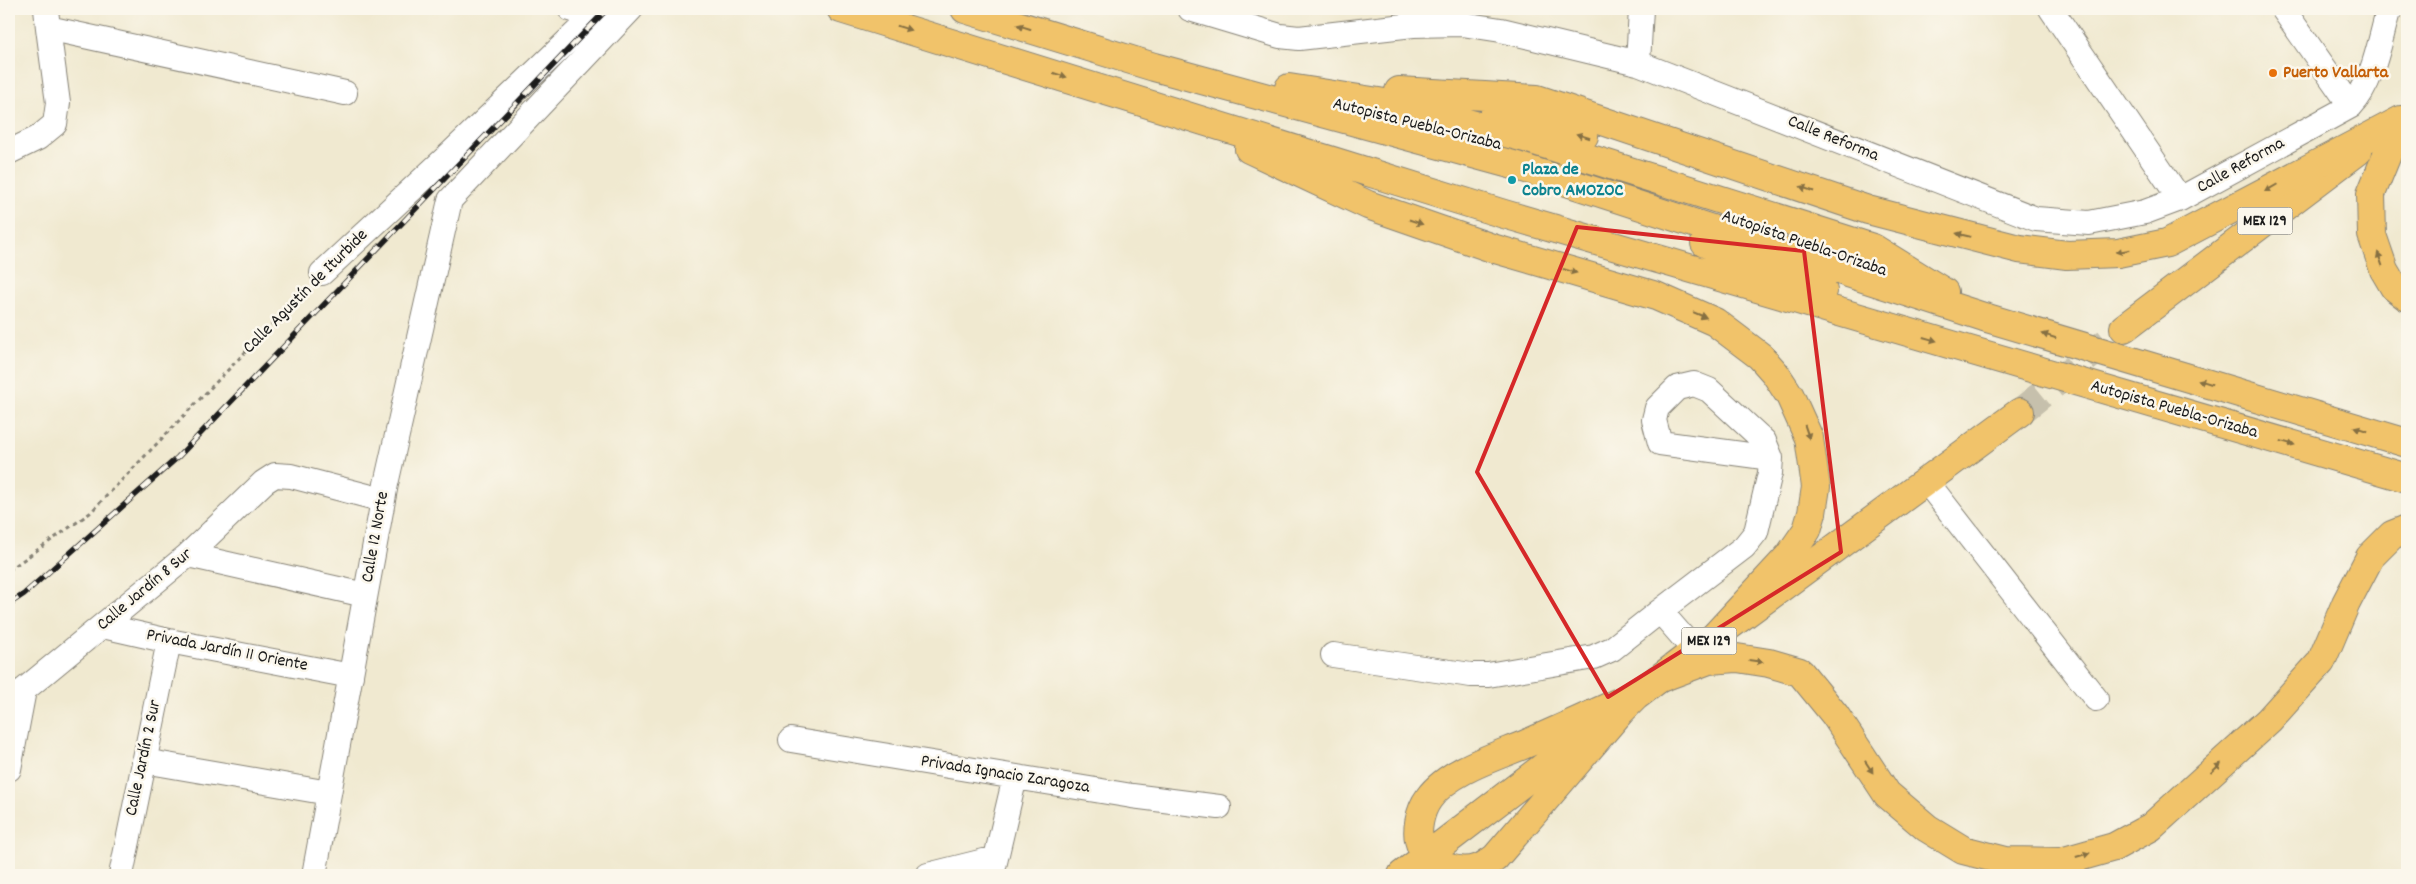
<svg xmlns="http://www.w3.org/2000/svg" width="2416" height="884" viewBox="0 0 2416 884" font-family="Dekko,sans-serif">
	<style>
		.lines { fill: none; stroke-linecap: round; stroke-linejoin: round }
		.major-tunnel { stroke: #c6c0ac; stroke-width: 28; stroke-dasharray: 28 14; stroke-linecap: butt }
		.minor-casing { stroke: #868276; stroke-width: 26 }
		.major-casing { stroke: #868276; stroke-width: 30 }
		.highway-casing { stroke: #868276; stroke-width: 30 }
		.path { stroke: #868276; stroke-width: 3; stroke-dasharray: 4 4; stroke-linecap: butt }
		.minor { stroke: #fff; stroke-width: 24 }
		.major { stroke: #f1c36a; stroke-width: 28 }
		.highway { stroke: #f1c36a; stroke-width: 28 }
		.rail-casing { stroke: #1c1c1c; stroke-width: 5.5 }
		.rail { stroke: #fbf7ec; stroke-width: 4; stroke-dasharray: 11; stroke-linecap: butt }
		.oneway { fill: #867043 }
		.marked { fill: none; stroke: #d62828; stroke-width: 4; stroke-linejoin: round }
		.food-dot { fill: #e8710a; stroke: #fbf7ec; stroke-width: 2 }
		.culture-dot { fill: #0f9aa8; stroke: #fbf7ec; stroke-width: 2 }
		.labels { text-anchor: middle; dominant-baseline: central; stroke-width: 5; stroke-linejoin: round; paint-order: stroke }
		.shield { fill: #fbf7ec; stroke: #5f5e5a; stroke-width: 1 }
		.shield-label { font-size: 16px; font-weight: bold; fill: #1c1c1c }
		.food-label { font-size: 18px; font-weight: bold; fill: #c56008; stroke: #fbf7ec; text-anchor: start }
		.street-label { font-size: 18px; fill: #1c1c1c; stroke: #fbf7ec }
		.culture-label { font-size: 18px; font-weight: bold; fill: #0d838f; stroke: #fbf7ec; text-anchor: start }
	</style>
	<rect width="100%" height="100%" fill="#fbf7ec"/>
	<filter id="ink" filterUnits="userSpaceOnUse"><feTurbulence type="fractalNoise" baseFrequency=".02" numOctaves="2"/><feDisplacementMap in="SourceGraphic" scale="10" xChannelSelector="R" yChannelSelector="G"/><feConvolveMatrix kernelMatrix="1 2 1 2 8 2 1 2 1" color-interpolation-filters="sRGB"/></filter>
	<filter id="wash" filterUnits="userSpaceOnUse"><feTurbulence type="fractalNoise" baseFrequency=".0096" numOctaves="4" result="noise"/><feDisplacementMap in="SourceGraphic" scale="20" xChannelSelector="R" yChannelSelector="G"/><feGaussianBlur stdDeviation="1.12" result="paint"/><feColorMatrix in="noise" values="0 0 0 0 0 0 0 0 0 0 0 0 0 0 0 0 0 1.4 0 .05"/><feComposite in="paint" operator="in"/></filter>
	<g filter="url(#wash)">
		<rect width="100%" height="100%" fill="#f0e9d0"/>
	</g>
	<g filter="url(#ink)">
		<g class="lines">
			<path class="major-tunnel" d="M2020 412 2124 328"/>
			<defs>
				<path id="minor" d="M46 9 48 28 345 93
					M570 9 595 16
					M1190 9 1280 36 1299 38 1413 25 1462 24 1501 30 1638 63 2036 219 2089 223 2145 212 2180 199 2351 106C2374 81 2379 43 2388 12L2391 9
					M2051 9 2180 199
					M2283 9 2351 106
					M1638 63 1641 9
					M9 152 38 138 55 124 58 103 48 28
					M322 273 451 153 601 9
					M1926 481 2096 699
					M188 555 365 595
					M103 626 169 641 351 676
					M1695 651 1660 611 1744 547 1756 532 1770 473 1771 458 1764 441 1709 390 1694 384 1677 388 1657 408 1654 420 1660 443 1771 458
					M1333 655 1471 675H1488L1594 657 1612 649 1660 611
					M9 699 24 690 188 555 264 482 275 475 291 476 383 500
					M791 740 1132 796 1219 807
					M144 761 329 793
					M9 769 24 690
					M121 875 169 641
					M314 875 386 484 450 200 631 9
					M928 875 996 858
					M992 875 1015 777"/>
				<path id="major" d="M2124 328 2358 151
					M1639 693 1621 711 1495 858C1490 861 1485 866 1479 868 1461 875 1431 866 1422 848 1414 834 1420 810 1429 798 1449 770 1498 756 1528 743 1565 727 1602 710 1639 693Z
					M1402 875 1695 651 2020 412"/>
				<path id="highway" d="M841 9 1504 214 2407 478
					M965 9 1154 67 1517 166 1984 317 2407 443
					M1289 88 1398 105 1525 138 1873 248 1944 292
					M1399 91 1537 99 1868 210 2019 249 2067 255 2118 253 2167 243 2401 120
					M1495 112 1531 119 1584 136
					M2401 120 2371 194 2372 235 2384 270 2394 287 2407 297
					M1249 149 1368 205 1492 248 1656 296 1715 322 1760 356 1775 373 1790 396 1809 438 1816 487 1812 513 1807 530 1789 556 1714 637
					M1705 243 1823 291
					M1658 679 1709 660 1737 658 1769 663 1800 672 1835 715 1887 794 1927 828 1963 850 2006 861 2061 862 2114 847 2151 827 2269 720 2321 662 2346 603 2370 557 2392 535 2407 529"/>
			</defs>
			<use href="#minor" class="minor-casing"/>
			<use href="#major" class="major-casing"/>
			<use href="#highway" class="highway-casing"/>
			<path class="path" d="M9 570 90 513 307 288"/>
			<use href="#minor" class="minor"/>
			<use href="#major" class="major"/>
			<use href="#highway" class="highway"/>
			<defs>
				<path id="rail" d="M9 604 24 594 178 457 607 9"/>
			</defs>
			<use href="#rail" class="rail-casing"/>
			<use href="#rail" class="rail"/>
		</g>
		<defs><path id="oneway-solid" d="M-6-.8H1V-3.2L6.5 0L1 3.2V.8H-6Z" transform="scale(1.25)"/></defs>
		<g class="oneway">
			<use href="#oneway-solid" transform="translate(1024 27) rotate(-163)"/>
			<use href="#oneway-solid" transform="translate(904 28) rotate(17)"/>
			<use href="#oneway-solid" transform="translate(1060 75) rotate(17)"/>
			<use href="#oneway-solid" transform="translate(1583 136) rotate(-162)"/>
			<use href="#oneway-solid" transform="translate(2271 188) rotate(150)"/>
			<use href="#oneway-solid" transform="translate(1807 189) rotate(-161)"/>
			<use href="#oneway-solid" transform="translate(1416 222) rotate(19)"/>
			<use href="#oneway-solid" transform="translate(1963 235) rotate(-166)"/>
			<use href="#oneway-solid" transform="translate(2123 251) rotate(170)"/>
			<use href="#oneway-solid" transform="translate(2380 259) rotate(-109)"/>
			<use href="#oneway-solid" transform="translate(1570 271) rotate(16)"/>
			<use href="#oneway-solid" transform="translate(1700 315) rotate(23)"/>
			<use href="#oneway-solid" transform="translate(2049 336) rotate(-163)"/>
			<use href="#oneway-solid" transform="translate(1930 339) rotate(16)"/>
			<use href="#oneway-solid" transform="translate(2205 382) rotate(-163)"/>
			<use href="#oneway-solid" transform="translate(2361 429) rotate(-163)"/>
			<use href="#oneway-solid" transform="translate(1807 432) rotate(71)"/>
			<use href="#oneway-solid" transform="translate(2288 443) rotate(16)"/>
			<use href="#oneway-solid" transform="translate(1756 661) rotate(8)"/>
			<use href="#oneway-solid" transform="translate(1869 767) rotate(57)"/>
			<use href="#oneway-solid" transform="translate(2216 768) rotate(-43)"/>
			<use href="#oneway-solid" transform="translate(2083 855) rotate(-16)"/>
		</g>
	</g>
	<path class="marked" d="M1577 227 1804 251 1841 552 1608 697 1477 472Z"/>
	<circle class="food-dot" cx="2273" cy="73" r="5"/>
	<circle class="culture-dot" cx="1512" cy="180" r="5"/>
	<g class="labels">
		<g class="shield">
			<rect x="2237.5" y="207.5" width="55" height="27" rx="4"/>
			<rect x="1681.5" y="627.5" width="55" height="27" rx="4"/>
		</g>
		<g class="shield-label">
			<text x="2265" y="221">MEX 129</text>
			<text x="1709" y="641">MEX 129</text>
		</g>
		<g class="food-label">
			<text x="2283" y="73">Puerto Vallarta</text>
		</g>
		<g class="street-label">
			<text transform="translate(1417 125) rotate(14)">Autopista Puebla-Orizaba</text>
			<text transform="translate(1833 139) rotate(22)">Calle Reforma</text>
			<text transform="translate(2241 166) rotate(-29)">Calle Reforma</text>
			<text transform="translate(1804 244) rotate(19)">Autopista Puebla-Orizaba</text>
			<text transform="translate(306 292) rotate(-45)">Calle Agustín de Iturbide</text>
			<text transform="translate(2174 410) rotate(16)">Autopista Puebla-Orizaba</text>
			<text transform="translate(376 537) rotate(-80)">Calle 12 Norte</text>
			<text transform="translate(145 590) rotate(-40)">Calle Jardín 8 Sur</text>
			<text transform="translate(227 651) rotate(11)">Privada Jardín 11 Oriente</text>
			<text transform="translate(144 758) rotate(-78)">Calle Jardín 2 Sur</text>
			<text transform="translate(1005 775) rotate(9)">Privada Ignacio Zaragoza</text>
		</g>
		<g class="culture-label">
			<text x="1522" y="170">Plaza de<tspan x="1522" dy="21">Cobro AMOZOC</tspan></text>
		</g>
	</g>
	<rect width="2416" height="884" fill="none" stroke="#fbf7ec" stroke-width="30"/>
</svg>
